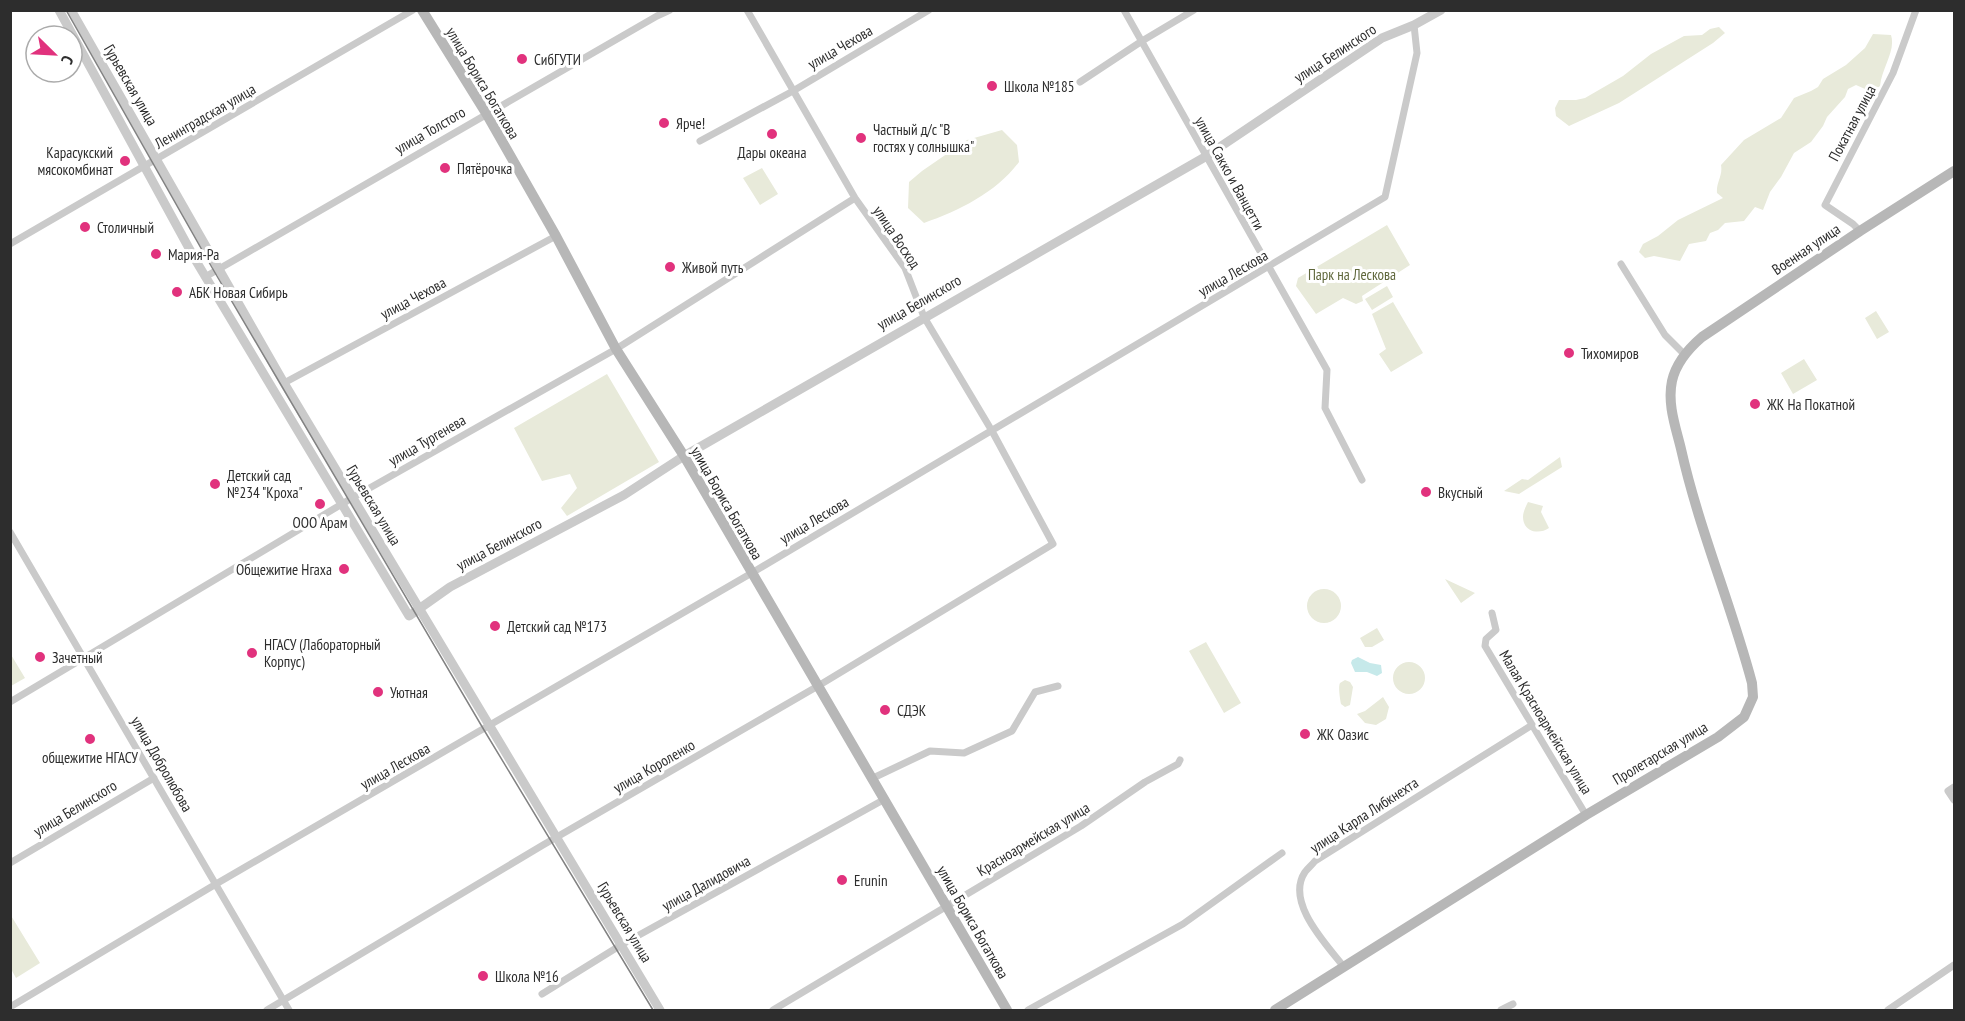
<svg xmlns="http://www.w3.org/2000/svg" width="1965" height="1021" viewBox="0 0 1965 1021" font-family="'PT Sans Narrow',sans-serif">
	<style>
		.green { fill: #e8eada }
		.water { fill: #c6e9ea }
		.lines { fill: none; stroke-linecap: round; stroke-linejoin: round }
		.minor { stroke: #cacaca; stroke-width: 7 }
		.tertiary { stroke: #cacaca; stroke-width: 9 }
		.secondary { stroke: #b7b7b7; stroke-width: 10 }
		.tram { stroke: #828282; stroke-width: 1.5 }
		.poi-dot { fill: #e1327d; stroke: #fff; stroke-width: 2 }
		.labels { text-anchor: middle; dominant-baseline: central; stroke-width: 6; stroke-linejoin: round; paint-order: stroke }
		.street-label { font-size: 15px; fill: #2d2d2d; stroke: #fff }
		.poi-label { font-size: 15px; fill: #2d2d2d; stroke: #fff; text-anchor: start }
		.park-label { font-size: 15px; fill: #5f673b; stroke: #fff }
	</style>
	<rect width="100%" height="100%" fill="#fff"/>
	<path class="green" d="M1719 27 1725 33 1713 43 1619 103 1569 126 1556 116 1555 108 1559 100H1576L1585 98 1623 76 1651 54 1684 36 1702 35 1710 29Z
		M1873 34 1891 35C1896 51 1882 67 1880 86L1872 92 1856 85 1848 89 1845 97 1827 117 1823 126 1811 142 1794 153 1781 177 1770 192 1763 210 1755 207 1744 221 1725 223 1718 230 1710 233 1706 241 1689 244 1680 261 1654 256 1645 258 1639 252 1643 244 1658 236 1678 220 1723 198 1717 193C1716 182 1723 176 1721 165L1744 140 1781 118 1794 98 1811 91 1818 87 1823 79 1846 65 1865 48Z
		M1002 130 1017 145 1019 162C997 192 959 211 924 223L908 208 909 182 922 171 967 140Z
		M762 168 778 194 760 205 743 178Z
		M1387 225 1410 265 1362 296 1363 301 1356 304 1343 298 1316 314 1296 286 1298 278Z
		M1387 286 1393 297 1372 310 1365 299Z
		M1393 302 1423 353 1391 372 1379 354 1386 349 1372 314Z
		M1876 311 1889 332 1877 339 1865 318Z
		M1804 359 1817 380 1793 394 1781 373Z
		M607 374 659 462 567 516 561 508 577 488 570 474 542 481 514 428Z
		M1560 457 1562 467 1519 494 1504 491 1522 479 1528 480Z
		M1528 502 1543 506 1541 512 1549 528C1539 535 1523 532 1523 517 1523 512 1526 506 1528 502Z
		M1445 579 1475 593 1461 603Z
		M1307 606a17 17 0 1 1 34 0a17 17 0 1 1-34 0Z
		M1377 628 1384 640 1372 647H1365L1360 638Z
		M1206 642 1241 703 1224 713 1189 651Z
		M10 653 25 678 11 686H10Z
		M1393 678a16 16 0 1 1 32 0a16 16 0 1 1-32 0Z
		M1345 680 1350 682 1353 687 1350 705 1345 707 1341 704C1340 699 1338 687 1340 683Z
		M1383 697 1389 707 1386 719 1376 725 1365 723 1357 714 1365 711Z
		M10 914 40 963 16 978 11 969Z"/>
	<path class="water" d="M1358 657 1370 663 1381 665 1382 673 1377 676 1367 672H1355L1351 663 1352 660Z"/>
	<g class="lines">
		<path class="minor" d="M1124 10 1327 370 1325 408 1362 480
			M1080 82 1142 41 1194 10
			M700 141 793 91 929 10
			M1860 231 1853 224 1825 205 1893 73 1916 10
			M10 244 413 10
			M1621 264 1665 335 1685 355
			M205 277 657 16 670 10
			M284 383 556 236
			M10 532 289 1010
			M1492 613 1496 630 1486 639 1485 646 1586 815
			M10 702 352 498 616 349 855 198
			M871 779 930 751 964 753 1012 731 1035 692 1058 686
			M1954 787 1948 791 1954 800
			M10 863 154 778
			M1344 967C1326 944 1285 902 1305 872 1308 868 1312 865 1315 861L1532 725
			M542 994 621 945 885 799
			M10 1007 216 884 750 574 1385 197 1417 53 1414 25
			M267 1010 543 845 818 686 1053 544 992 431 924 317 905 268 855 198 747 10
			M773 1010 1081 826 1145 782 1178 764 1180 760
			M1028 1010 1183 924 1282 853
			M1501 1010 1513 1004
			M1888 1010 1954 965"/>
		<path class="tertiary" d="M59 10 196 261 409 616 450 587 624 495 684 456 1205 157 1382 38 1414 25 1441 10
			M71 10 284 383 660 1010"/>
		<path class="secondary" d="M422 10 486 113 556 236 616 349 684 456 1007 1010
			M1275 1010 1586 815 1718 737 1744 717 1753 697 1752 683C1731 604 1699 529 1681 449 1676 428 1667 404 1672 381 1676 363 1688 349 1702 337L1860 231 1954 171"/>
		<path class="tram" d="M66 10 214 271 484 730 653 1010"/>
	</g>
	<g class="poi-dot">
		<circle cx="522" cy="59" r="6"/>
		<circle cx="992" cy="86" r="6"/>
		<circle cx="664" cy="123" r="6"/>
		<circle cx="772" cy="134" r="6"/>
		<circle cx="861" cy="138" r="6"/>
		<circle cx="125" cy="161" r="6"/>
		<circle cx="445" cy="168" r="6"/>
		<circle cx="85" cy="227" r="6"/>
		<circle cx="156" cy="254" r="6"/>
		<circle cx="670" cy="267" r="6"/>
		<circle cx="177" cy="292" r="6"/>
		<circle cx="1569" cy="353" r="6"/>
		<circle cx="1755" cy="404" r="6"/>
		<circle cx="215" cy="484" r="6"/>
		<circle cx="1426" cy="492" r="6"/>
		<circle cx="320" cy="504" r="6"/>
		<circle cx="344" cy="569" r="6"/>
		<circle cx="495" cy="626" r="6"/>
		<circle cx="252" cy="653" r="6"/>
		<circle cx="40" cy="657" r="6"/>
		<circle cx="378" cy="692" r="6"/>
		<circle cx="885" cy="710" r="6"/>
		<circle cx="1305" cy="734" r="6"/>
		<circle cx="90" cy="739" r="6"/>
		<circle cx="842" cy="880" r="6"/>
		<circle cx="483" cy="976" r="6"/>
	</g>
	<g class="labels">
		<g class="street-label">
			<text transform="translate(840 47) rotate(-30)">улица Чехова</text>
			<text transform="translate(1335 53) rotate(-33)">улица Белинского</text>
			<text transform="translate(483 83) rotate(59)">улица Бориса Богаткова</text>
			<text transform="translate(131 85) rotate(60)">Гурьевская улица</text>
			<text transform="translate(205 116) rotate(-30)">Ленинградская улица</text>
			<text transform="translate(1852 123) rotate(-62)">Покатная улица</text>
			<text transform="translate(430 130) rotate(-30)">улица Толстого</text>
			<text transform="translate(1230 173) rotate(61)">улица Сакко и Ванцетти</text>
			<text transform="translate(897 237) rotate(56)">улица Восход</text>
			<text transform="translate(1806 249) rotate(-34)">Военная улица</text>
			<text transform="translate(1233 273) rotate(-30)">улица Лескова</text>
			<text transform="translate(413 298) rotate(-28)">улица Чехова</text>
			<text transform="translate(919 302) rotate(-30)">улица Белинского</text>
			<text transform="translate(427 440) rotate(-30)">улица Тургенева</text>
			<text transform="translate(727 503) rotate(60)">улица Бориса Богаткова</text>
			<text transform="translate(374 505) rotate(59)">Гурьевская улица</text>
			<text transform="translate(814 520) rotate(-31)">улица Лескова</text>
			<text transform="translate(499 544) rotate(-28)">улица Белинского</text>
			<text transform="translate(1546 722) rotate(59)">Малая Красноармейская улица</text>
			<text transform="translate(1660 753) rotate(-31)">Пролетарская улица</text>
			<text transform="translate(162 764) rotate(60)">улица Добролюбова</text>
			<text transform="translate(395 766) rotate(-30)">улица Лескова</text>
			<text transform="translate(654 766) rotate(-30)">улица Короленко</text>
			<text transform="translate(75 808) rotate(-31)">улица Белинского</text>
			<text transform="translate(1364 815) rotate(-33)">улица Карла Либкнехта</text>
			<text transform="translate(1033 839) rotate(-31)">Красноармейская улица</text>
			<text transform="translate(706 883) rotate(-29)">улица Далидовича</text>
			<text transform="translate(625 922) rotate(59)">Гурьевская улица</text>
			<text transform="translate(973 922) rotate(60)">улица Бориса Богаткова</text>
		</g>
		<g class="poi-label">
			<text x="534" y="59">СибГУТИ</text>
			<text x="1004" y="86">Школа №185</text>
			<text x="676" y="123">Ярче!</text>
			<text x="873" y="129">Частный д/c "В<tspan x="873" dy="17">гостях у солнышка"</tspan></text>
			<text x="113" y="152" text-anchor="end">Карасукский<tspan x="113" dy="17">мясокомбинат</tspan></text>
			<text x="772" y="152" text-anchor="middle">Дары океана</text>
			<text x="457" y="168">Пятёрочка</text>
			<text x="97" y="227">Столичный</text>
			<text x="168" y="254">Мария-Ра</text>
			<text x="682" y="267">Живой путь</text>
			<text x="189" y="292">АБК Новая Сибирь</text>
			<text x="1581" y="353">Тихомиров</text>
			<text x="1767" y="404">ЖК На Покатной</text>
			<text x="227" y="475">Детский сад<tspan x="227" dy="17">№234 "Кроха"</tspan></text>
			<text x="1438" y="492">Вкусный</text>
			<text x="320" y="522" text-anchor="middle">ООО Арам</text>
			<text x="332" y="569" text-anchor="end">Общежитие Нгаха</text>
			<text x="507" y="626">Детский сад №173</text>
			<text x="264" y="644">НГАСУ (Лабораторный<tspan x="264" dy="17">Корпус)</tspan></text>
			<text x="52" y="657">Зачетный</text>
			<text x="390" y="692">Уютная</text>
			<text x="897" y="710">СДЭК</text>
			<text x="1317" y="734">ЖК Оазис</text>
			<text x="90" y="757" text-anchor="middle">общежитие НГАСУ</text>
			<text x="854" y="880">Erunin</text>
			<text x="495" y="976">Школа №16</text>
		</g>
		<g class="park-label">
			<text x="1352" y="274">Парк на Лескова</text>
		</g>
	</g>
	<rect width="1965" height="1021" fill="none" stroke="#2d2d2d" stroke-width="24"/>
	<g transform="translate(54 54) rotate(114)"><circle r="28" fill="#ffffff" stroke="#ababab" stroke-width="1.5"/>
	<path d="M0-4.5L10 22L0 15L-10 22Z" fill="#e1327d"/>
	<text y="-9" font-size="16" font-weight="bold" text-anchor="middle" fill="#2d2d2d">С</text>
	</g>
</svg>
